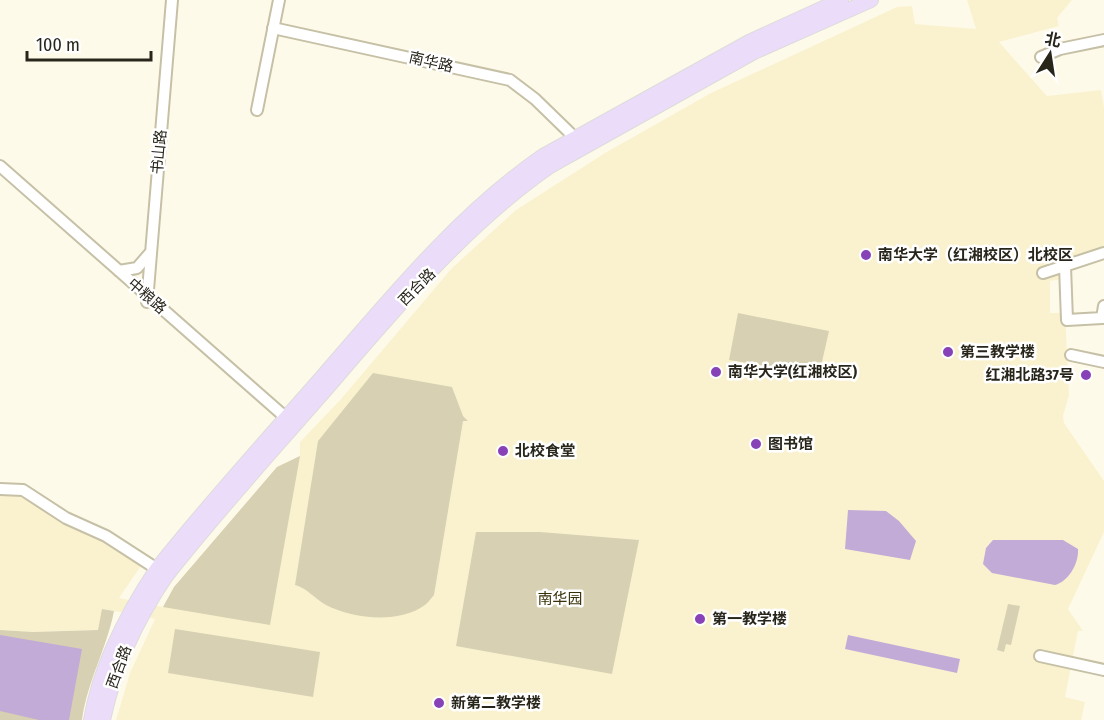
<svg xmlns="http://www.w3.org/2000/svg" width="1104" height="720" viewBox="0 0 1104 720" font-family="'Fira Sans Condensed','Noto Sans SC',sans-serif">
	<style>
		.built { fill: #faf2cf }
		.green { fill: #d7d0b2 }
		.water { fill: #c2abd7 }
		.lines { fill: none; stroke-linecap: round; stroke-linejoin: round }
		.minor-casing { stroke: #c6c0a6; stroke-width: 14 }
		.major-casing { stroke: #dddcdb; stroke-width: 16 }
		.minor { stroke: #fff; stroke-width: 10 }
		.major { stroke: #ebdcfa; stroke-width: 14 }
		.poi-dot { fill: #8642b6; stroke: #fff; stroke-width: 2 }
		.labels { text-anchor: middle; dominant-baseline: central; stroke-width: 5; stroke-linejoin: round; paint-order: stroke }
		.street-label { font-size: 15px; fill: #28251b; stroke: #fff }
		.poi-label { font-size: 15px; font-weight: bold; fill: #28251b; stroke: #fff; text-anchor: start }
		.park-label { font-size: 15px; fill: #3a3108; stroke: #fff }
	</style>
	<rect width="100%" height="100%" fill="#fefaea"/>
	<path class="built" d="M967 0H1072L1057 18 1059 26 999 42 1047 96 1101 90 1104 107V249L1063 263V279L1050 281V313H1065L1069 395 1063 416 1064 423 1104 481V532L1068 609 1083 631H1078L1065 697 1085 702 1081 720H116L130 673 155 619 103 609 98 630 33 632 0 630V492L21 493 107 538 143 563 119 598 163 607 174 587 277 467 300 456V442L341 399 452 268 516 210 605 153 711 93 897 7 912 6 915 24 976 29Z"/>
	<path class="green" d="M738 313 829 331 819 375 729 360Z
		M373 373 452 387 463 416 468 421H463L434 595C431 598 429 602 425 605 399 624 353 619 326 605 315 599 307 588 295 585L318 441Z
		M300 456 270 625 163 607 174 587 277 467Z
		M476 532H540L639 540 612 674 456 646Z
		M1008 604 1020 606 1011 645 1006 644 1004 652 997 650Z
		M102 609 114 611C107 648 87 682 82 720H0V630L33 632 98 630Z
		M175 629 320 652 313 697 168 673Z"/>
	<path class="water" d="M848 510 886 511 899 521 916 541 910 560 845 549Z
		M993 540H1063L1078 549C1079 563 1069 581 1055 585L992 573 983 564 986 548Z
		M0 635 82 649 69 720H39L0 711Z
		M848 635 960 659 957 673 845 649Z"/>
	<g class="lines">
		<defs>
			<path id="minor" d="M273 28 510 80 535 99 570 133
				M1041 57 1060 49 1104 40
				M257 110 279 0
				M0 166 292 423
				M1065 266 1067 320 1102 318 1104 306
				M119 271 137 268 150 253
				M1043 273 1104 253
				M147 302 172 0
				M1071 355 1104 362
				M0 489 23 490 66 518 106 536 157 569
				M1040 656 1104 670"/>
			<path id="major" d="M91 720C100 666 127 614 157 569 210 502 268 439 324 375 391 298 458 215 543 156L749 42 841 0
				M103 720C114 668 136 620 166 576 217 511 272 451 326 389 393 311 465 225 550 166L754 52 871 0"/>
		</defs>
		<use href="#minor" class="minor-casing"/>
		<use href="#major" class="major-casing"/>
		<use href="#minor" class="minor"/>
		<use href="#major" class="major"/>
	</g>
	<g class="poi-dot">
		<circle cx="866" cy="255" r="6"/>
		<circle cx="948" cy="352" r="6"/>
		<circle cx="716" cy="372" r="6"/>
		<circle cx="1086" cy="375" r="6"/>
		<circle cx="756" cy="444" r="6"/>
		<circle cx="503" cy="451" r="6"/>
		<circle cx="700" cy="619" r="6"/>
		<circle cx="439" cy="703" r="6"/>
	</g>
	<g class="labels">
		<g class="street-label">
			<text transform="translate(431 62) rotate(13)">南华路</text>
			<text transform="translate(159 152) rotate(-85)">书山路</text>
			<text transform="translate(417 287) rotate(-45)">西合路</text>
			<text transform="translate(147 296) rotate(41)">中粮路</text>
			<text transform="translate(119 667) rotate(-70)">西合路</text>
		</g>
		<g class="poi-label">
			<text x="878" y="255">南华大学（红湘校区）北校区</text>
			<text x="960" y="352">第三教学楼</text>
			<text x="728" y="372">南华大学(红湘校区)</text>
			<text x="1074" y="375" text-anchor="end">红湘北路37号</text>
			<text x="768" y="444">图书馆</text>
			<text x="515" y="451">北校食堂</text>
			<text x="712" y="619">第一教学楼</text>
			<text x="451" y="703">新第二教学楼</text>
		</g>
		<g class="park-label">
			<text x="560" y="599">南华园</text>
		</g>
	</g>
	<g transform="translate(1050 54) rotate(12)" stroke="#ffffff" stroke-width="4.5" paint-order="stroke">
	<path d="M0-4.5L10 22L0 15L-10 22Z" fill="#28251b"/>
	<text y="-9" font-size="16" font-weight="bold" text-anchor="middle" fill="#28251b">北</text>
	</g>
	<path d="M27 51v9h124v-9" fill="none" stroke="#28251b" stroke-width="3"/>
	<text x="36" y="51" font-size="18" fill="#28251b" stroke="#ffffff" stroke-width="4.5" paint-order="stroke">100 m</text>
</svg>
